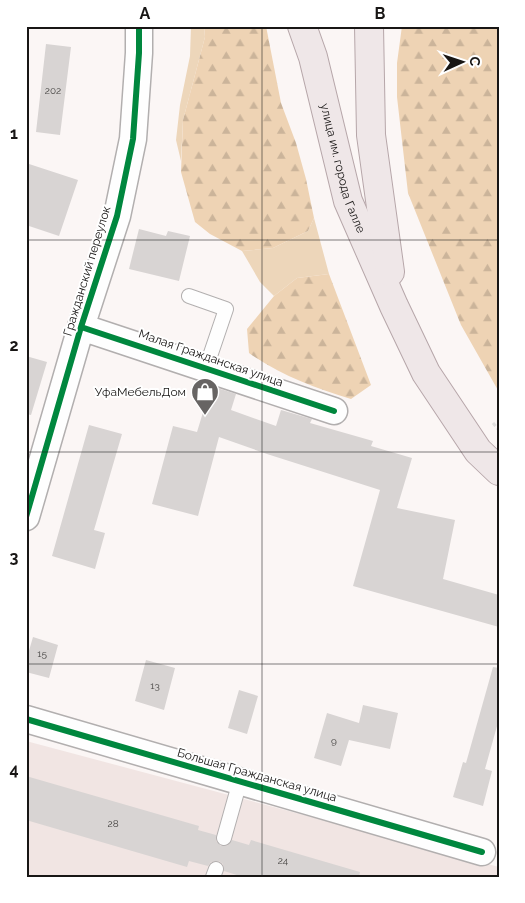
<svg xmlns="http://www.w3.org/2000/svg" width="525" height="903" viewBox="0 0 525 903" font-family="Raleway,sans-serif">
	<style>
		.built { fill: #f1e5e3 }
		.green { fill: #edd6ba }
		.forest { fill: url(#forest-firs) }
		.building { fill: #d8d4d3 }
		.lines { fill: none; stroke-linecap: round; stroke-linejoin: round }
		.lane-casing { stroke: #b2afaf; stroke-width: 16 }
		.street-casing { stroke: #b2afaf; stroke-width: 29 }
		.primary-casing { stroke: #b6a6a9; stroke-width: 30 }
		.path { stroke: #e0dede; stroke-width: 3; stroke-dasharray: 4 2.5; stroke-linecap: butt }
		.lane { stroke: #fefefe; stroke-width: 14 }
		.street { stroke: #fefefe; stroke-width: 26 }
		.primary { stroke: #efe7e8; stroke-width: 28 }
		.cycleway-casing { stroke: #fff; stroke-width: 9 }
		.cycleway { stroke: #00873e; stroke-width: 6 }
		.grid { fill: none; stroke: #181615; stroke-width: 1; stroke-opacity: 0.55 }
		.labels { text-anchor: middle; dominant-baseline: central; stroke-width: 4; stroke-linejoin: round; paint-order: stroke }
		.number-label { font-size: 10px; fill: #484644 }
		.street-label { font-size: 12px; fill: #181615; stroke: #fff }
		.poi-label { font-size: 12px; fill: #181615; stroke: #fff; text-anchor: end }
		.neatline { fill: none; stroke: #181615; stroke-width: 2 }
		.grid-label { font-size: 16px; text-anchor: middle; font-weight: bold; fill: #181615 }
	</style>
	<defs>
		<pattern id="forest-firs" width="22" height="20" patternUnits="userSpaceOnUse" patternTransform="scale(1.25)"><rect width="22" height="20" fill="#eed3b4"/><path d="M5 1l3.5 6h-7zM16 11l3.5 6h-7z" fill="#cbb49a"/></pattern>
	</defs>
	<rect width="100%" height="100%" fill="#fbf6f5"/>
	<path class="built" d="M26 741 499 867V877H26Z"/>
	<path class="green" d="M191 26H204L205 37 183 120 181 161 176 140 180 105 190 56Z
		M314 218 329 274 297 278 274 296 260 282 242 251 273 248 308 231Z"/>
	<path class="forest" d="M204 26H266L281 103 296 143 306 179 314 218 308 231 273 248 242 251 210 234 195 222 181 172 183 120 205 37Z
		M402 26H498L499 392 461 325 408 193 397 97V63Z
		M329 274 371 385 351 399C315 388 280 375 249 353L247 329 274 296 297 278Z"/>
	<path class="building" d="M46 44 71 47 60 135 36 132Z
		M26 163 78 180 59 236 26 225Z
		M139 229 166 236 168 231 190 236 179 281 129 269Z
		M26 356 47 362 31 415 26 414Z
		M211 386 236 394 231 410 276 426 281 410 312 419 310 423 373 441 371 446 412 458 397 508 455 520 443 579 499 595V627L353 586 380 490 267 454 219 437 198 516 152 504 173 426 197 432Z
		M89 425 122 434 94 530 105 533 95 569 52 556Z
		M33 637 58 645 49 678 26 672V661Z
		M146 660 175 668 164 710 135 701Z
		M493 667 499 668V719L485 769 492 771 483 806 453 797 463 762 466 763Z
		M239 690 258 696 247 734 228 728Z
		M363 705 398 713 390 749 349 740 341 766 314 758 327 713 359 723Z
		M26 776 199 826 198 830 216 835V841L221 846H227L232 840 249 845 251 840 360 872 359 877H243L224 871 223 864 219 861 211 862 208 866 189 861 187 867 26 820Z"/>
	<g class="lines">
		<defs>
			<path id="lane" d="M189 296 226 309 206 368
				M224 838 240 781
				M213 877 216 869"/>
			<path id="street" d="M81 327 334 411
				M26 517 81 327 117 216 133 139 139 53V26
				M26 719 482 852"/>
			<g id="primary">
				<path id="s1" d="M302 26 313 57 348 201 394 306 426 373 478 451 499 471"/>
				<path d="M369 26 371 135 390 272"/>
			</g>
		</defs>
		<use href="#lane" class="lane-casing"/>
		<use href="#street" class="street-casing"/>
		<use href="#primary" class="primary-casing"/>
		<path class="path" d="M493 423 499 430"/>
		<use href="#lane" class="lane"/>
		<use href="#street" class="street"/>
		<use href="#primary" class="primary"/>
		<defs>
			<path id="cycleway" d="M81 327 334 411
				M26 517 81 327 117 216 133 139 139 53V26
				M26 719 482 852"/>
		</defs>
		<use href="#cycleway" class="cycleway-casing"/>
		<use href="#cycleway" class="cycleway"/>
	</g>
	<path class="grid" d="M262 26V877M26 240H499M26 452H499M26 664H499"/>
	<defs>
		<symbol id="shop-pin" viewBox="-11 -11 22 30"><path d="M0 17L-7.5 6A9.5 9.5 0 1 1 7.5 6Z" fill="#676463" stroke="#fff"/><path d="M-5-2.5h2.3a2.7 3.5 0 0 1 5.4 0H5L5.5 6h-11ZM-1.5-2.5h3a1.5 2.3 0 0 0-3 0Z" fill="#fff"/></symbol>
	</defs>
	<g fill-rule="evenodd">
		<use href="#shop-pin" x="189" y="376" width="32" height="43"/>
	</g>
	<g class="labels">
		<g class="number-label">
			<text x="53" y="90">202</text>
			<text x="42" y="653">15</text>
			<text x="155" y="685">13</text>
			<text x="334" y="740">9</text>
			<text x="113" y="823">28</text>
			<text x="283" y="860">24</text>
		</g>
		<g class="street-label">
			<text stroke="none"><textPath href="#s1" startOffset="148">улица им. города Галле</textPath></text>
			<text transform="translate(87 271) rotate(-73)">Гражданский переулок</text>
			<text transform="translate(211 358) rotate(19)">Малая Гражданская улица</text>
			<text transform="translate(257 775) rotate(16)">Большая Гражданская улица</text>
		</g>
		<g class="poi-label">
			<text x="186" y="392">УфаМебельДом</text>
		</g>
	</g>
	<rect width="525" height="903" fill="none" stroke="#ffffff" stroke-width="55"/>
	<g transform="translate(462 62) rotate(87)" stroke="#ffffff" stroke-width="4" paint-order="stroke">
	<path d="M0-4L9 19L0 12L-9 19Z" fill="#181615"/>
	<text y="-8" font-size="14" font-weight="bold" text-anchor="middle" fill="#181615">С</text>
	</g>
	<rect x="28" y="28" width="470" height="848" class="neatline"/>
	<g class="grid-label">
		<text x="145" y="19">A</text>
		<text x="380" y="19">B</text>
		<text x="14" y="139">1</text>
		<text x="14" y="351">2</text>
		<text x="14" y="563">3</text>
		<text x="14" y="775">4</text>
	</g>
</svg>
